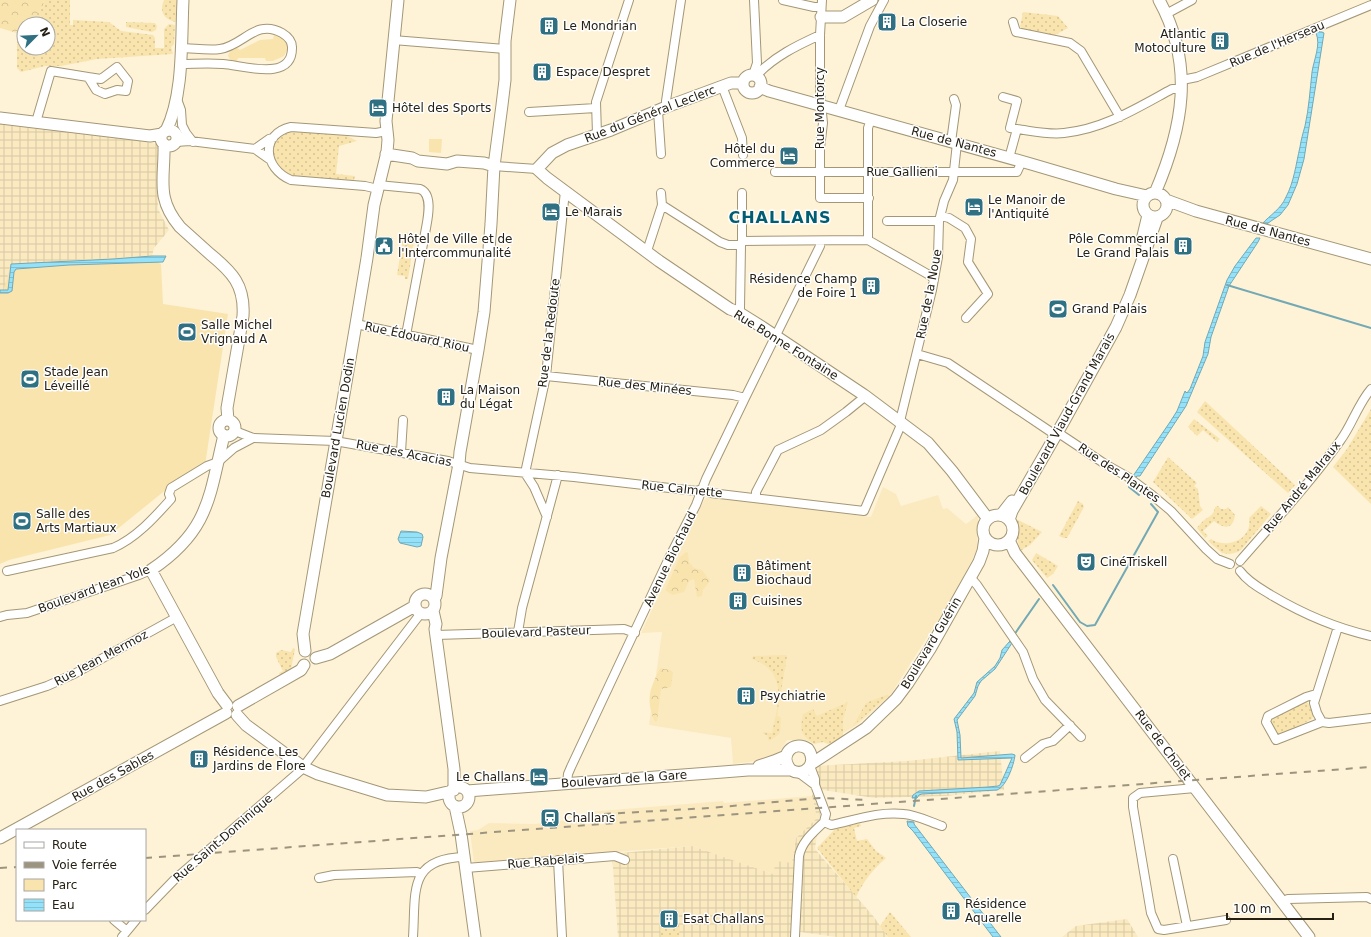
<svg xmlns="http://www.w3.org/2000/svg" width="1371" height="937" viewBox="0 0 1371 937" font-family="'DejaVu Sans',sans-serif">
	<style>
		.built { fill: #fbeac0 }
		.industrial { fill: url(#industrial-grid) }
		.grass { fill: url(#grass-dots) }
		.forest { fill: url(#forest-crowns) }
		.park { fill: #f9e4ae }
		.water { fill: url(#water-rules); stroke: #73a8b5 }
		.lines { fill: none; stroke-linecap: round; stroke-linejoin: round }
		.stream { stroke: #73a8b5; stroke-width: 2 }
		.street-casing { stroke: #a49777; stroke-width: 10 }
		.secondary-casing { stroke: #a49777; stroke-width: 13 }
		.street { stroke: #fff; stroke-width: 8 }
		.secondary { stroke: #fff; stroke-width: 11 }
		.rail { stroke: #9c947f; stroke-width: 2; stroke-dasharray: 7 7; stroke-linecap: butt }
		.labels { text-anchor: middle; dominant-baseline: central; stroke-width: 3; stroke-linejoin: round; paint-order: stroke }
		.poi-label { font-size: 12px; fill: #262114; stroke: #fff; text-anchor: start }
		.street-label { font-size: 12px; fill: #262114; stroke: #fff }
		.district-label { font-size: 16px; font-weight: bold; letter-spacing: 1px; fill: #015d71; stroke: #fff }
	</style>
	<defs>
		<pattern id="industrial-grid" width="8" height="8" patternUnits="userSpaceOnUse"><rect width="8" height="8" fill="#fbeac0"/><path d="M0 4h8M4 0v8" fill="none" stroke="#d7c8a4"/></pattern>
		<pattern id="grass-dots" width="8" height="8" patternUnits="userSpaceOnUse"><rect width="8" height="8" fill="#f9e4ae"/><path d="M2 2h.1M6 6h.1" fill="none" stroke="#d5c395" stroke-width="1.8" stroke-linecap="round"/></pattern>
		<pattern id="forest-crowns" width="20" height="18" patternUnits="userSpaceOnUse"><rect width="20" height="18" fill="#f9e4ae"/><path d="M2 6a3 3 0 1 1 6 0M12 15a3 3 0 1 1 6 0" fill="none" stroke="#d5c395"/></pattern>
		<pattern id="water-rules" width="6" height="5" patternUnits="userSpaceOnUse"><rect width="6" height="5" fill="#94e2fa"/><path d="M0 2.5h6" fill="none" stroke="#7fc2d5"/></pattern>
	</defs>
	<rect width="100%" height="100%" fill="#fef3d7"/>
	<path class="built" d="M883 487 896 494 901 506 938 495 943 509 947 508 966 524 978 515 977 550 953 597 889 697 857 725 828 742 787 740 779 753 765 760 733 764 731 738 649 725 662 632 641 633 704 500 708 497 871 517Z
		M812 796 817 818 796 838 792 863 773 874 692 846 474 863 470 831 478 830 489 823 534 824 584 818 588 812 723 801 724 803Z"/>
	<path class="industrial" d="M0 124 134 140 158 144V209L169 230 154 248 152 256 12 264 3 293H0Z
		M1000 751 1004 790 945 796 874 798 823 790 815 849 874 917 888 937H837L800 932V937H618L612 854 692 846 773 874 776 861 792 863 796 838 817 818 812 796 817 781 815 766 907 761Z
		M1127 919 1138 937H1062L1076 926Z"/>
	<path class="grass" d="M44 0H70V25H73V20L109 22 121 31 153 35 155 38V48H164V29L169 24 175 25 174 44 171 47 173 54 97 59 61 66H45L21 72 17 68V33L24 28V48H48V24H29L43 7Z
		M164 0H178L177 22C164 20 159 12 164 0Z
		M1023 12 1058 16 1068 28 1055 35 1050 36 1022 29 1020 27Z
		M126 22 155 23 157 26 156 30 152 32 126 27Z
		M290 132 344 134 357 141 339 146 336 174 355 176 354 180 292 178 275 166C273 148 270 139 290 132Z
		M404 232 415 234 408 279H405V276L397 275Z
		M1205 401 1295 485 1288 493 1197 412Z
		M1371 409V504L1333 467 1347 449Z
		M1194 419 1220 439 1217 442 1203 430 1197 436 1188 427Z
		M1168 457 1197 483 1194 486 1198 489 1200 506 1203 510 1192 519 1153 482Z
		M1078 501 1083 504 1084 507 1067 538H1064L1059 536Z
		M1218 506 1221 509H1226L1228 507 1235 515C1233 530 1224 529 1214 521L1203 531 1208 536 1205 538 1197 528C1199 525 1202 522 1204 520 1210 516 1214 515 1215 507Z
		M1261 506 1271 514 1241 550 1238 552 1230 554 1222 553 1208 541 1211 539C1227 550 1253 539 1249 518Z
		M1016 519 1042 532 1030 545 1020 551 1017 537Z
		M1036 553 1058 566 1053 574 1047 578 1032 560Z
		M293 648 295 649 291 669 280 675 279 673 283 671 276 657V653L281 650 291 652Z
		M785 655 787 656 777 715 781 718C779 734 784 732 769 741L767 735 763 734V732L772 733C778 704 789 672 752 659L753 656Z
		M886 695H888L890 699 887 697 853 726 866 703Z
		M1305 701 1308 703 1314 714 1312 719 1281 735 1275 734 1270 723 1271 717Z
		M848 702 843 719V735L840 739 828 744 823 742 814 744C800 735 800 730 803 714L813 709 817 716Z
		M860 823 861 826 854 828 857 841 867 839 876 851 886 858C873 869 863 882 856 897L817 848 835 829Z
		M890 912 911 937H888L880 926Z
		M680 925 679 937H661L660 926Z"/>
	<path class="forest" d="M0 0H44L43 7 31 22 29 24H24V28L17 33 0 28Z
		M686 552 688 553 689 562 694 568 702 570 710 581 703 590 702 596 697 597 694 579 689 581 684 592 672 595 665 590 680 557Z
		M660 668 670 670 673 672 671 687 661 689 657 721 655 722C645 699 650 689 660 668Z"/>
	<path class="park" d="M274 35C282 36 286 41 288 48L284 56 273 61H266L265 58H238L237 61H231L228 56 229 53 236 47 240 50 260 40 273 39Z
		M429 139H442L441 153 429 152Z
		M146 256 161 264 163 304 228 314 205 465 173 484 110 535 9 560 0 564V293H3L11 264Z"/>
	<path class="water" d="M1320 31 1324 33 1304 159 1297 184 1288 205 1280 215 1271 221 1267 224H1262C1270 215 1281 209 1286 197 1294 182 1296 164 1300 147 1301 140 1303 133 1305 126 1309 108 1310 90 1312 72 1314 59 1321 45 1316 33Z
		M1256 238H1260L1258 242 1229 286 1211 337 1208 354 1186 406 1140 476H1137L1135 478 1133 476 1170 422 1177 411 1185 391 1187 393 1190 389 1203 356 1205 342 1227 280 1235 266Z
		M152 256H166L163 262 69 265 16 269 14 272 12 291 8 293H0V290H8L11 264 113 259Z
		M401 531 417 532 422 534 423 537 421 546 417 547 400 543 398 539Z
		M1010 641 1012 643 995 669 981 681 978 686 975 696 957 720 960 735 961 758 1012 754 1015 755C1014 765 1006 787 997 790L922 794 919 795 917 798H912L913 795 919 791 988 787 998 786 1000 785 1012 758 958 760 957 732 954 719 974 693 977 682 995 666 1000 658 1002 650Z
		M907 821 914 822V824L1001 937H993L913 831 908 826Z"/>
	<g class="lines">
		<path class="stream" d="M1227 285 1371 328
			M1129 487 1139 495
			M1053 585 1080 622 1087 626 1095 625 1158 512 1151 504
			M1014 635 1039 599
			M914 806 916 796"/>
		<defs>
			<path id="street" d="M783 0 814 7H821
				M822 0 820 35V94L823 123 820 148V198H869
				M1166 14 1192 0
				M1013 22 1016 32 1070 43 1081 51 1120 117
				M393 40 505 49
				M180 64C194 64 208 63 223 64 242 65 293 83 292 47 292 41 287 36 282 33 256 18 243 46 220 49 208 51 193 48 180 48
				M753 75 757 63 754 0
				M756 76C773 57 798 45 820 35
				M1182 80 1197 77 1371 5
				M722 86 742 138 743 155
				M1003 97 1017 101 1010 128 1017 129
				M177 99 181 110 182 125 186 133 193 142
				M666 107V101L681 0
				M839 110 870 26 884 0
				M658 111 661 154
				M529 112 596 108
				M36 122 51 71 88 77 96 90 105 94 117 90 126 91 128 81 117 67 101 79 88 77
				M597 134 596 102 629 0
				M176 135 189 141
				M176 142 190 141 255 149 269 159
				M951 142 956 105 954 99
				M255 149 269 139 273 138
				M1009 158 1017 129C1032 131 1049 135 1064 133 1104 129 1137 108 1172 89H1182
				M494 166 537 169
				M775 172H1017L1022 161
				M378 185 420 189C433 194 428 217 426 228L406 335
				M378 189 365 186 291 180C263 168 260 134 291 127L376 133 387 131
				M662 205 720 242 728 245H741
				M941 216 949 218 965 228 971 239 968 262 988 294 966 318
				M887 221H939
				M868 240V128L871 119
				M742 241 868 240 931 276 934 280
				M647 251 662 205 661 193
				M738 312 740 308 741 245 742 241V193
				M356 324 478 350
				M917 354 948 363 1051 432 1058 433 1063 436 1105 464 1128 477 1152 495 1171 511 1206 549 1217 559 1230 564
				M546 376 733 395 745 398
				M235 431 253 438 335 441 448 461 470 468 574 477 687 490 697 491 702 489 711 493 864 511 900 427V421L932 290 938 257 939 221 944 201 953 180 957 143
				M401 452 403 420
				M525 473 546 376 565 191
				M525 473 534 487 547 517
				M756 498V492L778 450 821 430 846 412 862 399 864 395
				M1240 561C1274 522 1309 484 1340 441 1352 425 1358 404 1371 389
				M7 571 113 548C136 538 154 518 171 499L169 494 171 488 207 466 218 462 234 448 253 438
				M1240 571C1248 582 1260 588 1271 595 1303 614 1335 628 1371 636
				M970 577 977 585 1023 652 1033 679 1045 700 1081 737
				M0 617 7 615 27 613 139 575 151 570
				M1338 627 1314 703 1317 713 1322 722 1329 723 1371 718
				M518 632 522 608 558 475
				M436 635 624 629 635 633
				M1316 694 1306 697 1268 716 1266 722 1276 740 1322 722
				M0 701 47 686 74 674 177 617
				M1025 758 1043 744 1053 741 1070 725
				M799 773 815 785
				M567 783 568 774 571 767 669 558 696 505 706 479 745 398 820 246V241
				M1195 788 1140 793 1133 798V807L1151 913 1158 929 1164 930 1226 920
				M824 822 831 825C855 820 879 811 904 814 917 815 930 822 942 826
				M1173 859 1187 926
				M558 860 562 937
				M466 868 615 856 625 860
				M319 878 334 875 417 872 421 874
				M1283 901 1288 899 1367 897 1371 899
				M145 910 175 879 300 771 421 613
				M114 920 127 931
				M122 937 136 920
				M413 937C416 893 407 858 465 857
				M795 937 799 856C802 841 814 832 824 822L826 814 815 785V779L810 766"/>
			<path id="secondary" d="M821 17H843L872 0
				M743 84a9 9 0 1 1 18 0a9 9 0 1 1-18 0Z
				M743 83H731L666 107 611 130 567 145 552 153 537 169 547 178 659 261 730 309 738 312 762 327 864 395 928 443 952 471 988 519
				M760 87 769 91 1031 164 1116 189 1147 196
				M0 118 150 136 162 134
				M161 138a8 8 0 1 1 16 0a8 8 0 1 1-16 0Z
				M166 131C184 95 181 40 183 0
				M164 144C165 179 155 197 180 227 190 236 200 245 210 254 232 272 245 285 243 316L227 408 228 420
				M386 154 412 158 418 161 447 164 457 161 484 163 494 166
				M1143 205a12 12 0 1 1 24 0a12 12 0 1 1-24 0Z
				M1155 193C1183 128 1195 65 1159 0
				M1166 200 1196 211 1371 259
				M1142 240 1148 215
				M219 428a8 8 0 1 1 16 0a8 8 0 1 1-16 0Z
				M224 435C209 498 209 531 151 570L218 693 227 705
				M1001 515 1012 501
				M983 530a15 15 0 1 1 30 0a15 15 0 1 1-30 0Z
				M1009 520 1012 511 1064 421 1116 327 1130 295 1157 218
				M1009 540 1015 553 1309 937
				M415 604a10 10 0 1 1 20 0a10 10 0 1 1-20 0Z
				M434 598 436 596 441 558 459 464 460 452 478 350 484 312 491 224 494 166 502 105 505 80V41L510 0
				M433 611 436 624 435 629 454 769V790
				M305 651 303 634 356 324 367 258 374 205 387 152 388 140 386 121 398 0
				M316 658 330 654 415 606
				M238 706 301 670 304 665
				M237 715 246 725 303 767 318 774 387 795 426 797 452 791
				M811 764 866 728 896 699 908 683 930 649 979 562 983 551 985 538
				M759 766 774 761 786 756
				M449 797a10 10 0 1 1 20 0a10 10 0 1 1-20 0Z
				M467 791 723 772 748 770H791C805 778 818 763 808 749 793 739 778 756 791 770
				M455 806 461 834 475 937
				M0 838 226 713"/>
		</defs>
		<use href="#street" class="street-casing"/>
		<use href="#secondary" class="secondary-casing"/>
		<use href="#street" class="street"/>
		<use href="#secondary" class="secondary"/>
		<path class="rail" d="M604 814 709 808 820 798 869 800
			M145 858 1371 767
			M0 868 17 867"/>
	</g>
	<defs>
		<symbol id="building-square" viewBox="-11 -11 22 22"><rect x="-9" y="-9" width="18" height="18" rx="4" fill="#2f7183" stroke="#fff"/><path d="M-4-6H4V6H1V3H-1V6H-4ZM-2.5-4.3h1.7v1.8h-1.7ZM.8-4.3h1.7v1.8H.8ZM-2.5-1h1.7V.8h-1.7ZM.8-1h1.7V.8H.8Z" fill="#fff"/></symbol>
		<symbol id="hotel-square" viewBox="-11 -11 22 22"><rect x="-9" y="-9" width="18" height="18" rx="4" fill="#2f7183" stroke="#fff"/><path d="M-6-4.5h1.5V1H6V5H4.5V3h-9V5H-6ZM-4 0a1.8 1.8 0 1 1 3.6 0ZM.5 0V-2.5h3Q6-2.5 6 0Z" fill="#fff"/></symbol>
		<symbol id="civic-square" viewBox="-11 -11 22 22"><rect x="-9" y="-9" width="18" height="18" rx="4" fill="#2f7183" stroke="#fff"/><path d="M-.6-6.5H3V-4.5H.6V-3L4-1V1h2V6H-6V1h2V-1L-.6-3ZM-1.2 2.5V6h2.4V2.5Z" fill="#fff"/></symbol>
		<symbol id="stadium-square" viewBox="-11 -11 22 22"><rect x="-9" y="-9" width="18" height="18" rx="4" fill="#2f7183" stroke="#fff"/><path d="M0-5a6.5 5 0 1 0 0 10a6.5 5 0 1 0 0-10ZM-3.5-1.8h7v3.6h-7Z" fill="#fff"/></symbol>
		<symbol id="theatre-square" viewBox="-11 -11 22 22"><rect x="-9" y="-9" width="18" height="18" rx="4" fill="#2f7183" stroke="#fff"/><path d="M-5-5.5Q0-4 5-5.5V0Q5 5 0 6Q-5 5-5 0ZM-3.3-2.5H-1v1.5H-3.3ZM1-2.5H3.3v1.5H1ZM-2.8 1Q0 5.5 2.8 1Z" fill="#fff"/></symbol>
		<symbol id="station-square" viewBox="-11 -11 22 22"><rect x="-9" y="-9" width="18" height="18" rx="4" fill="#2f7183" stroke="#fff"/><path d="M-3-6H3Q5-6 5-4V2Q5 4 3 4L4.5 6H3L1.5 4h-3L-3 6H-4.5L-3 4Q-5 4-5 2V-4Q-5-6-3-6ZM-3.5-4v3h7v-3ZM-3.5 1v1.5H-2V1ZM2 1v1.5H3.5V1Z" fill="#fff"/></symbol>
	</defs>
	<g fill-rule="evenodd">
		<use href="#building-square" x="876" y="11" width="22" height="22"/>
		<use href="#building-square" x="538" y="15" width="22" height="22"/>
		<use href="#building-square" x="1209" y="30" width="22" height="22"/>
		<use href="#building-square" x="531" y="61" width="22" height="22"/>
		<use href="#hotel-square" x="367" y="97" width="22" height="22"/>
		<use href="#hotel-square" x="778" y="145" width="22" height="22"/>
		<use href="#hotel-square" x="963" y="196" width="22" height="22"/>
		<use href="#hotel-square" x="540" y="201" width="22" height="22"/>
		<use href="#civic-square" x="373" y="235" width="22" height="22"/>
		<use href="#building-square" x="1172" y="235" width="22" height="22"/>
		<use href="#building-square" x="860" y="275" width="22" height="22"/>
		<use href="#stadium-square" x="1047" y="298" width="22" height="22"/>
		<use href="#stadium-square" x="176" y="321" width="22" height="22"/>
		<use href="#stadium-square" x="19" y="368" width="22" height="22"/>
		<use href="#building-square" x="435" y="386" width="22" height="22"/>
		<use href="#stadium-square" x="11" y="510" width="22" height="22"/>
		<use href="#theatre-square" x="1075" y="551" width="22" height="22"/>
		<use href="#building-square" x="731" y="562" width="22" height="22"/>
		<use href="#building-square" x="727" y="590" width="22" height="22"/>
		<use href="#building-square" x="735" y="685" width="22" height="22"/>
		<use href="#building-square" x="188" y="748" width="22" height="22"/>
		<use href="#hotel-square" x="528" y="766" width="22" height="22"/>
		<use href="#station-square" x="539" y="807" width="22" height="22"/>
		<use href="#building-square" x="940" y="900" width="22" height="22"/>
		<use href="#building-square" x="658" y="908" width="22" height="22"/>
	</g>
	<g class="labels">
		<g class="poi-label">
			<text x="901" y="22">La Closerie</text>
			<text x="563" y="26">Le Mondrian</text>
			<text x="1206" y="34" text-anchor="end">Atlantic<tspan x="1206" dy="14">Motoculture</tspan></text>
			<text x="556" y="72">Espace Despret</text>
			<text x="392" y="108">Hôtel des Sports</text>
			<text x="775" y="149" text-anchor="end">Hôtel du<tspan x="775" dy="14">Commerce</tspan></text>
			<text x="988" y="200">Le Manoir de<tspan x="988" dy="14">l'Antiquité</tspan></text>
			<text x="565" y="212">Le Marais</text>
			<text x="398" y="239">Hôtel de Ville et de<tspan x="398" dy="14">l'Intercommunalité</tspan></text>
			<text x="1169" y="239" text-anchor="end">Pôle Commercial<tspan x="1169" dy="14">Le Grand Palais</tspan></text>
			<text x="857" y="279" text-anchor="end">Résidence Champ<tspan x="857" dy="14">de Foire 1</tspan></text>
			<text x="1072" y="309">Grand Palais</text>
			<text x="201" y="325">Salle Michel<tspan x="201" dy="14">Vrignaud A</tspan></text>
			<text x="44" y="372">Stade Jean<tspan x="44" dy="14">Léveillé</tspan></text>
			<text x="460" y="390">La Maison<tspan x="460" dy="14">du Légat</tspan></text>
			<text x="36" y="514">Salle des<tspan x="36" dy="14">Arts Martiaux</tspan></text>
			<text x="1100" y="562">CinéTriskell</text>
			<text x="756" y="566">Bâtiment<tspan x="756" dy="14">Biochaud</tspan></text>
			<text x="752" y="601">Cuisines</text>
			<text x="760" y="696">Psychiatrie</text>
			<text x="213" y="752">Résidence Les<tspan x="213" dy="14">Jardins de Flore</tspan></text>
			<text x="525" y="777" text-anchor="end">Le Challans</text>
			<text x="564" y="818">Challans</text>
			<text x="965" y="904">Résidence<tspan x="965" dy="14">Aquarelle</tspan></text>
			<text x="683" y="919">Esat Challans</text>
		</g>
		<g class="street-label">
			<text transform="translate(1277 44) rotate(-23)">Rue de l'Herseau</text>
			<text transform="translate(820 108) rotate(-90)">Rue Montorcy</text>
			<text transform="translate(650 114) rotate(-21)">Rue du Général Leclerc</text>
			<text transform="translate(954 142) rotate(15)">Rue de Nantes</text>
			<text x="902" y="172">Rue Gallieni</text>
			<text transform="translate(1268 231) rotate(15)">Rue de Nantes</text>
			<text transform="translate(929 294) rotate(-79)">Rue de la Noue</text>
			<text transform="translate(549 333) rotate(-83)">Rue de la Redoute</text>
			<text transform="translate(417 337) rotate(12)">Rue Édouard Riou</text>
			<text transform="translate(786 345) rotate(32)">Rue Bonne Fontaine</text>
			<text transform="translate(645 386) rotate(6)">Rue des Minées</text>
			<text transform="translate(1067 414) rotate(-61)">Boulevard Viaud-Grand Marais</text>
			<text transform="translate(338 428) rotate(-80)">Boulevard Lucien Dodin</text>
			<text transform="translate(404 453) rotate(11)">Rue des Acacias</text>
			<text transform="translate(1119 473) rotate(34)">Rue des Plantes</text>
			<text transform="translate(1302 487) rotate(-51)">Rue André Malraux</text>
			<text transform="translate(682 489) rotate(6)">Rue Calmette</text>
			<text transform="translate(670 559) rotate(-64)">Avenue Biochaud</text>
			<text transform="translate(94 589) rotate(-20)">Boulevard Jean Yole</text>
			<text transform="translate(536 632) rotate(-2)">Boulevard Pasteur</text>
			<text transform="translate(931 643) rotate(-59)">Boulevard Guérin</text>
			<text transform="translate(101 658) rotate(-28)">Rue Jean Mermoz</text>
			<text transform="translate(1163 745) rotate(53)">Rue de Cholet</text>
			<text transform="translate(113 776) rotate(-29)">Rue des Sables</text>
			<text transform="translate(624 779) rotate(-4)">Boulevard de la Gare</text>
			<text transform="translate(223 838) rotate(-41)">Rue Saint-Dominique</text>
			<text transform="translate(546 861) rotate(-5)">Rue Rabelais</text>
		</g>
		<g class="district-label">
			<text x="780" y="217">CHALLANS</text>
		</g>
	</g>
	<rect x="16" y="829" width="130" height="92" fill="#ffffff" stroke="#a8a6a1"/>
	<rect x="24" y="842" width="20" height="6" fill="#ffffff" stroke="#a8a6a1"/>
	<text x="52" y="849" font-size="12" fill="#262114">Route</text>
	<rect x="24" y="862" width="20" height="6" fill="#9c947f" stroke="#a8a6a1"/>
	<text x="52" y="869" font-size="12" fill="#262114">Voie ferrée</text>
	<rect x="24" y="879" width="20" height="12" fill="#f9e4ae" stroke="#a8a6a1"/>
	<text x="52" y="889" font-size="12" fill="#262114">Parc</text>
	<rect x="24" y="899" width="20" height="12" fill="url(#water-rules)" stroke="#a8a6a1"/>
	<text x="52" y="909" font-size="12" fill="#262114">Eau</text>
	<g transform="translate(36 36) rotate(66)"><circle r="19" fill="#ffffff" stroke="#a8a6a1"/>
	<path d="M0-3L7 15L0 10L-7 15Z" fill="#2f7183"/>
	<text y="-6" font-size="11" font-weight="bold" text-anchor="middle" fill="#262114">N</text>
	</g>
	<path d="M1227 913v6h106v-6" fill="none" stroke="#262114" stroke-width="2"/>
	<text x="1233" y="913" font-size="12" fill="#262114" stroke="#ffffff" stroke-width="3" paint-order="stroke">100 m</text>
</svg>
